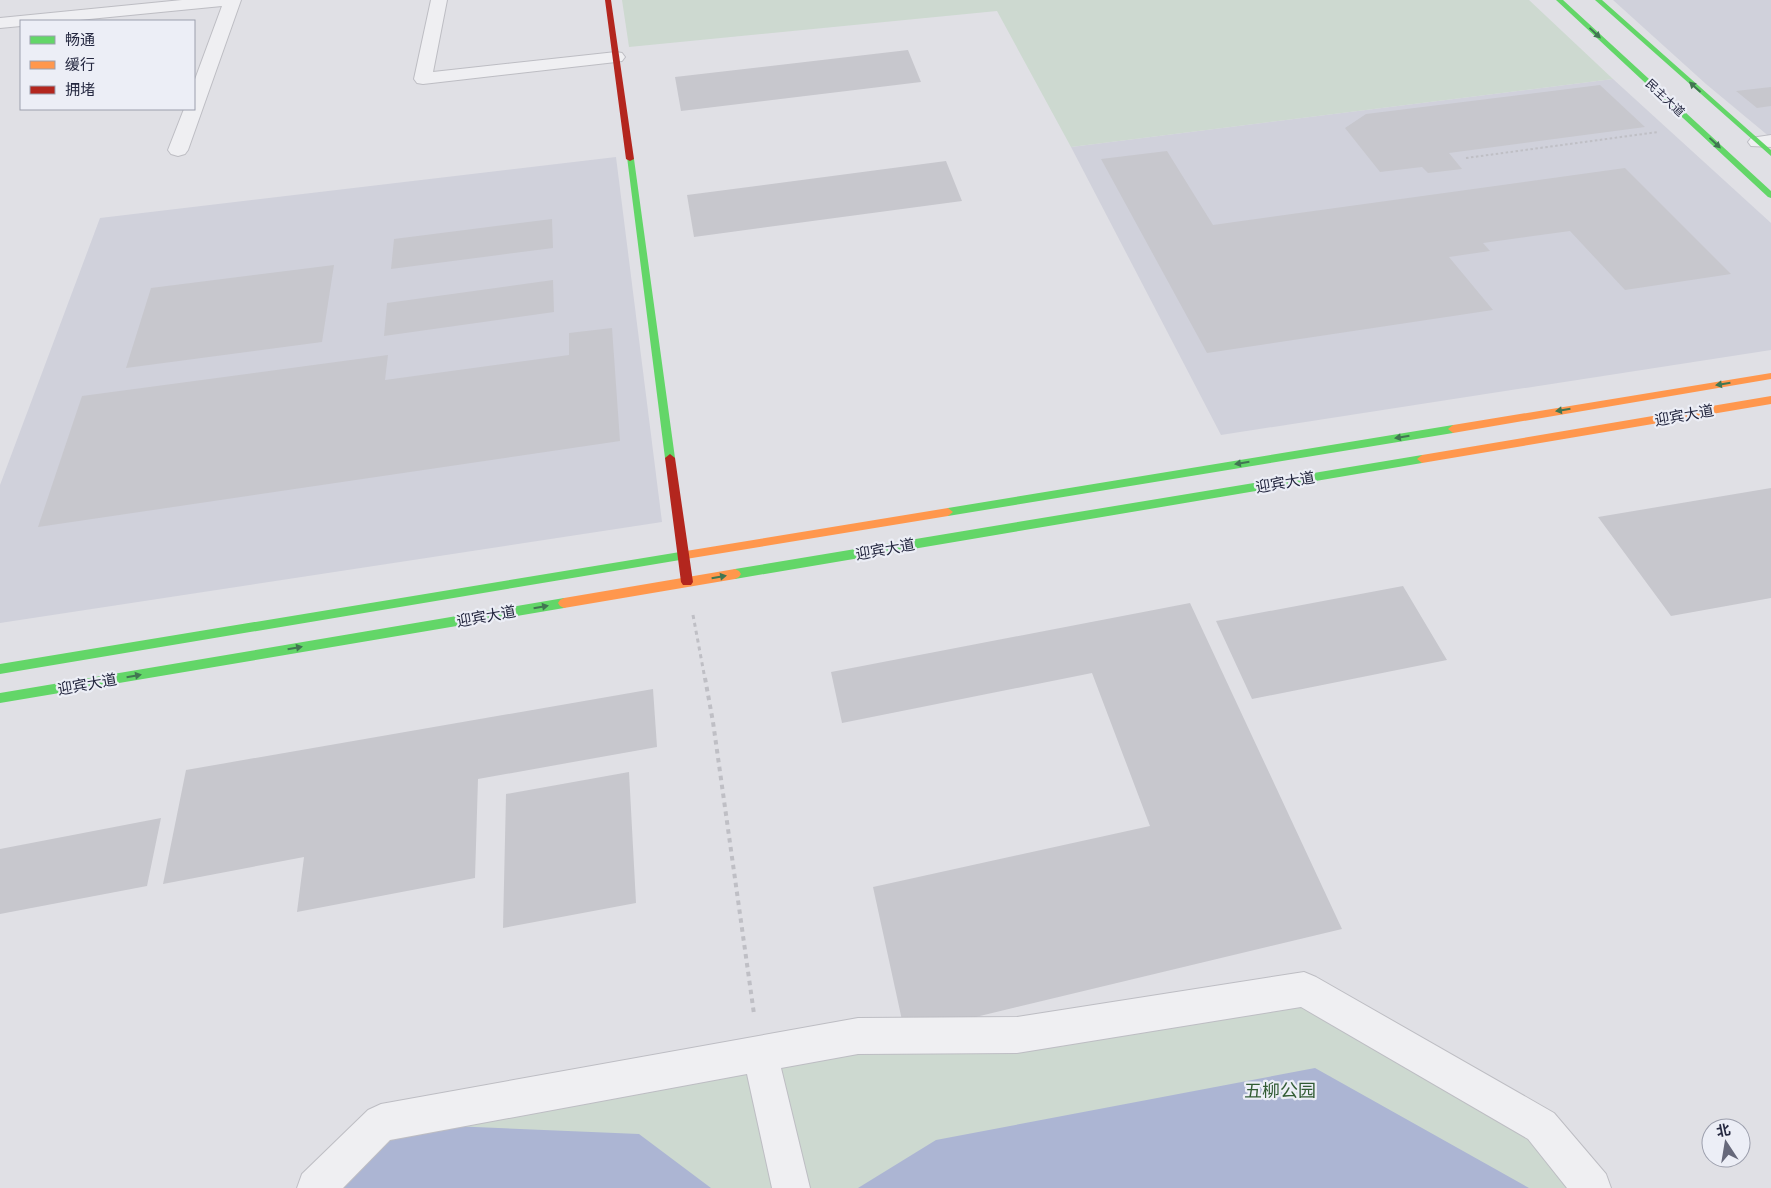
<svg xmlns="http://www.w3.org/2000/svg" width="1771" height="1188" viewBox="0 0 1771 1188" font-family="Arial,'Noto Sans SC',sans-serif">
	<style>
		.built { fill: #d0d1db }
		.green { fill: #cdd9d0 }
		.water { fill: #acb5d3 }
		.building { fill: #c7c7cd }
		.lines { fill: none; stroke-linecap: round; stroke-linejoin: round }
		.street-casing { stroke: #bdbdc3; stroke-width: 2 }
		.path-far2 { stroke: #bfbfc5; stroke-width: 2; stroke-dasharray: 2.5 2.5; stroke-linecap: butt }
		.path-far1 { stroke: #bfbfc5; stroke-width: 3; stroke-dasharray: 4 4; stroke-linecap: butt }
		.path { stroke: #bfbfc5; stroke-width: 4; stroke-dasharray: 4.5 4.5; stroke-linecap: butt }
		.street { fill: #efeff2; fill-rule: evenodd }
		.fast { fill: #63d668; fill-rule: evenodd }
		.slow { fill: #ff974d; fill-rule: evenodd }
		.jam { fill: #b3261e; fill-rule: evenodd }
		.oneway { fill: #417652 }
		.labels { text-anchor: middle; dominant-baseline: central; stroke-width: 4.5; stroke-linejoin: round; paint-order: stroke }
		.far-street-label { font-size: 12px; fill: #252840; stroke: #eceef6 }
		.street-label { font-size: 15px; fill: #252840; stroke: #eceef6 }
		.near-park-label { font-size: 18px; fill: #325c34; stroke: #eceef6 }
	</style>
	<rect width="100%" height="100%" fill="#e0e0e5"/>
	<path class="built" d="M1613 0H1771V138L1706 84Z
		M1613 79 1771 223V350L1221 435 1071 147Z
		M616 157 662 522 0 623V485L100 218Z"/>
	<path class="green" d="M622 0H1529L1613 79 1071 147 997 11 629 47Z
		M1304 989 1541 1126 1592 1188H316L381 1123Z"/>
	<path class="water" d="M1315 1068 1529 1188H858L936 1140Z
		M381 1123 639 1134 711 1188H316Z"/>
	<path class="building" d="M908 50 921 82 681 111 675 77Z
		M1600 85 1645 127 1449 153 1462 169 1428 173 1422 167 1380 172 1345 128 1366 114Z
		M1771 87V106L1757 108 1736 91Z
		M1167 151 1213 225 1625 168 1731 274 1625 290 1570 231 1483 243 1490 251 1449 257 1493 310 1207 353 1101 159Z
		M946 161 962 201 694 237 687 195Z
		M552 219 553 248 391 269 394 239Z
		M334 265 322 342 126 368 151 288Z
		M553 280 554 312 384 336 387 303Z
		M612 328 620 441 38 527 82 396 388 355 385 380 569 355V333Z
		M1771 488V598L1671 616 1598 517Z
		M1403 586 1447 660 1252 699 1216 621Z
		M1190 603 1342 929 905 1034 873 887 1150 826 1092 673 842 723 831 672Z
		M653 689 657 747 478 779 475 878 297 912 304 857 163 884 186 770Z
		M629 772 636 903 503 928 506 794Z
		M161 818 147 886 0 914V849Z"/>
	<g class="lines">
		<defs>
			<path id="street" d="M182 0H241L188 150 185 154 178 156 171 154 168 150 184 109H194V82L222 6 69 21H21V26L0 28V18Z
				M431 0H447L433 72 616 52 622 53 625 57 622 61 616 62 423 84 417 83 414 79Z
				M1771 135V147L1751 146 1748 142 1751 138Z
				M1304 972 1316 977 1554 1113 1606 1174 1611 1188H1567L1528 1139 1301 1007 1017 1053 858 1054 781 1068 810 1188H772L747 1074 390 1140 343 1188H297L302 1174 368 1110 381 1104 858 1018 1017 1017Z"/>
		</defs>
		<use href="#street" class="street-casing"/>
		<path class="path-far2" d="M1466 158 1658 132"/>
		<path class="path-far1" d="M693 615 705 679"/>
		<path class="path" d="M705 678 713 722 754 1014"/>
		<use href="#street" class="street"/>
		<path class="fast" d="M1556 0H1563L1771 191V198L1768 197Z
			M1595 0H1602L1771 150V156Z
			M627 157 634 159 675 458 670 462 665 458Z
			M1453 425 1458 429 1453 433 948 516 943 512 948 508Z
			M1422 455 1427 459 1422 463 735 579 731 577 729 574 731 571 735 569Z
			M686 551 690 552 691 555 690 558 686 559 0 674V664Z
			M564 598 568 600 570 603 568 606 564 608 0 703V693Z"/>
		<path class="slow" d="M1771 373V379L1453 433 1448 429 1453 425Z
			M1771 396V404L1422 463 1417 459 1422 455Z
			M948 508 953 512 948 516 686 559 682 558 681 555 682 552 686 551Z
			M735 569 739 571 741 574 739 577 735 579 564 608 560 606 558 603 560 600 564 598Z"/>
		<path class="jam" d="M605 0H611L634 159 630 161 626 159Z
			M670 454 675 458 693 582 691 585H683L681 582 665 458Z"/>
	</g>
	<defs><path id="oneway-solid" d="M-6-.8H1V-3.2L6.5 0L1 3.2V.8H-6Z" transform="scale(1.25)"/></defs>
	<g class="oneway">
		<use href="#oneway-solid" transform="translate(1595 33) rotate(43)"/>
		<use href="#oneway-solid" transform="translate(1695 87) rotate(-138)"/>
		<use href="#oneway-solid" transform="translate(1715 143) rotate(43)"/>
		<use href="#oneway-solid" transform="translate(1723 384) rotate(171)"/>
		<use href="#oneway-solid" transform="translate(1563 410) rotate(171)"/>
		<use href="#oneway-solid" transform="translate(1402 437) rotate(171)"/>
		<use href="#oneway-solid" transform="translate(1242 463) rotate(171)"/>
		<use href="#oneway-solid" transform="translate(719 577) rotate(-10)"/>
		<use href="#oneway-solid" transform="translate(541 607) rotate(-10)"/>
		<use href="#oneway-solid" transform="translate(295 648) rotate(-10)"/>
		<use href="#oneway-solid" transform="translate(134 676) rotate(-10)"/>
	</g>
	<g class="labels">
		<g class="far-street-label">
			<text transform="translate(1665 98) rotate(43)">民主大道</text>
		</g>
		<g class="street-label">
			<text transform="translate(1684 415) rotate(-10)">迎宾大道</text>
			<text transform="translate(1285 482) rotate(-10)">迎宾大道</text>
			<text transform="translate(885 549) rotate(-10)">迎宾大道</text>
			<text transform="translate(486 616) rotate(-10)">迎宾大道</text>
			<text transform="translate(87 684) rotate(-10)">迎宾大道</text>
		</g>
		<g class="near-park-label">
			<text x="1280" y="1091">五柳公园</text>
		</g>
	</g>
	<rect x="20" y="20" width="175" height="90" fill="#eceef6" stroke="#9c9fad"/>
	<rect x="30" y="36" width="25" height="8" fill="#63d668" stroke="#9c9fad"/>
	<text x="65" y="45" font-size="15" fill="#252840">畅通</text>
	<rect x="30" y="61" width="25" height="8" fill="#ff974d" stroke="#9c9fad"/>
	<text x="65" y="70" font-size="15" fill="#252840">缓行</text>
	<rect x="30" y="86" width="25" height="8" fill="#b3261e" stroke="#9c9fad"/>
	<text x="65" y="95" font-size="15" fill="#252840">拥堵</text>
	<g transform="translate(1726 1143) rotate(348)"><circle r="24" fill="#eceef6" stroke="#9c9fad"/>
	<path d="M0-4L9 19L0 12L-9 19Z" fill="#66687a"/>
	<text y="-8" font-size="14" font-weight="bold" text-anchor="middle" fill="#252840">北</text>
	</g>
</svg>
